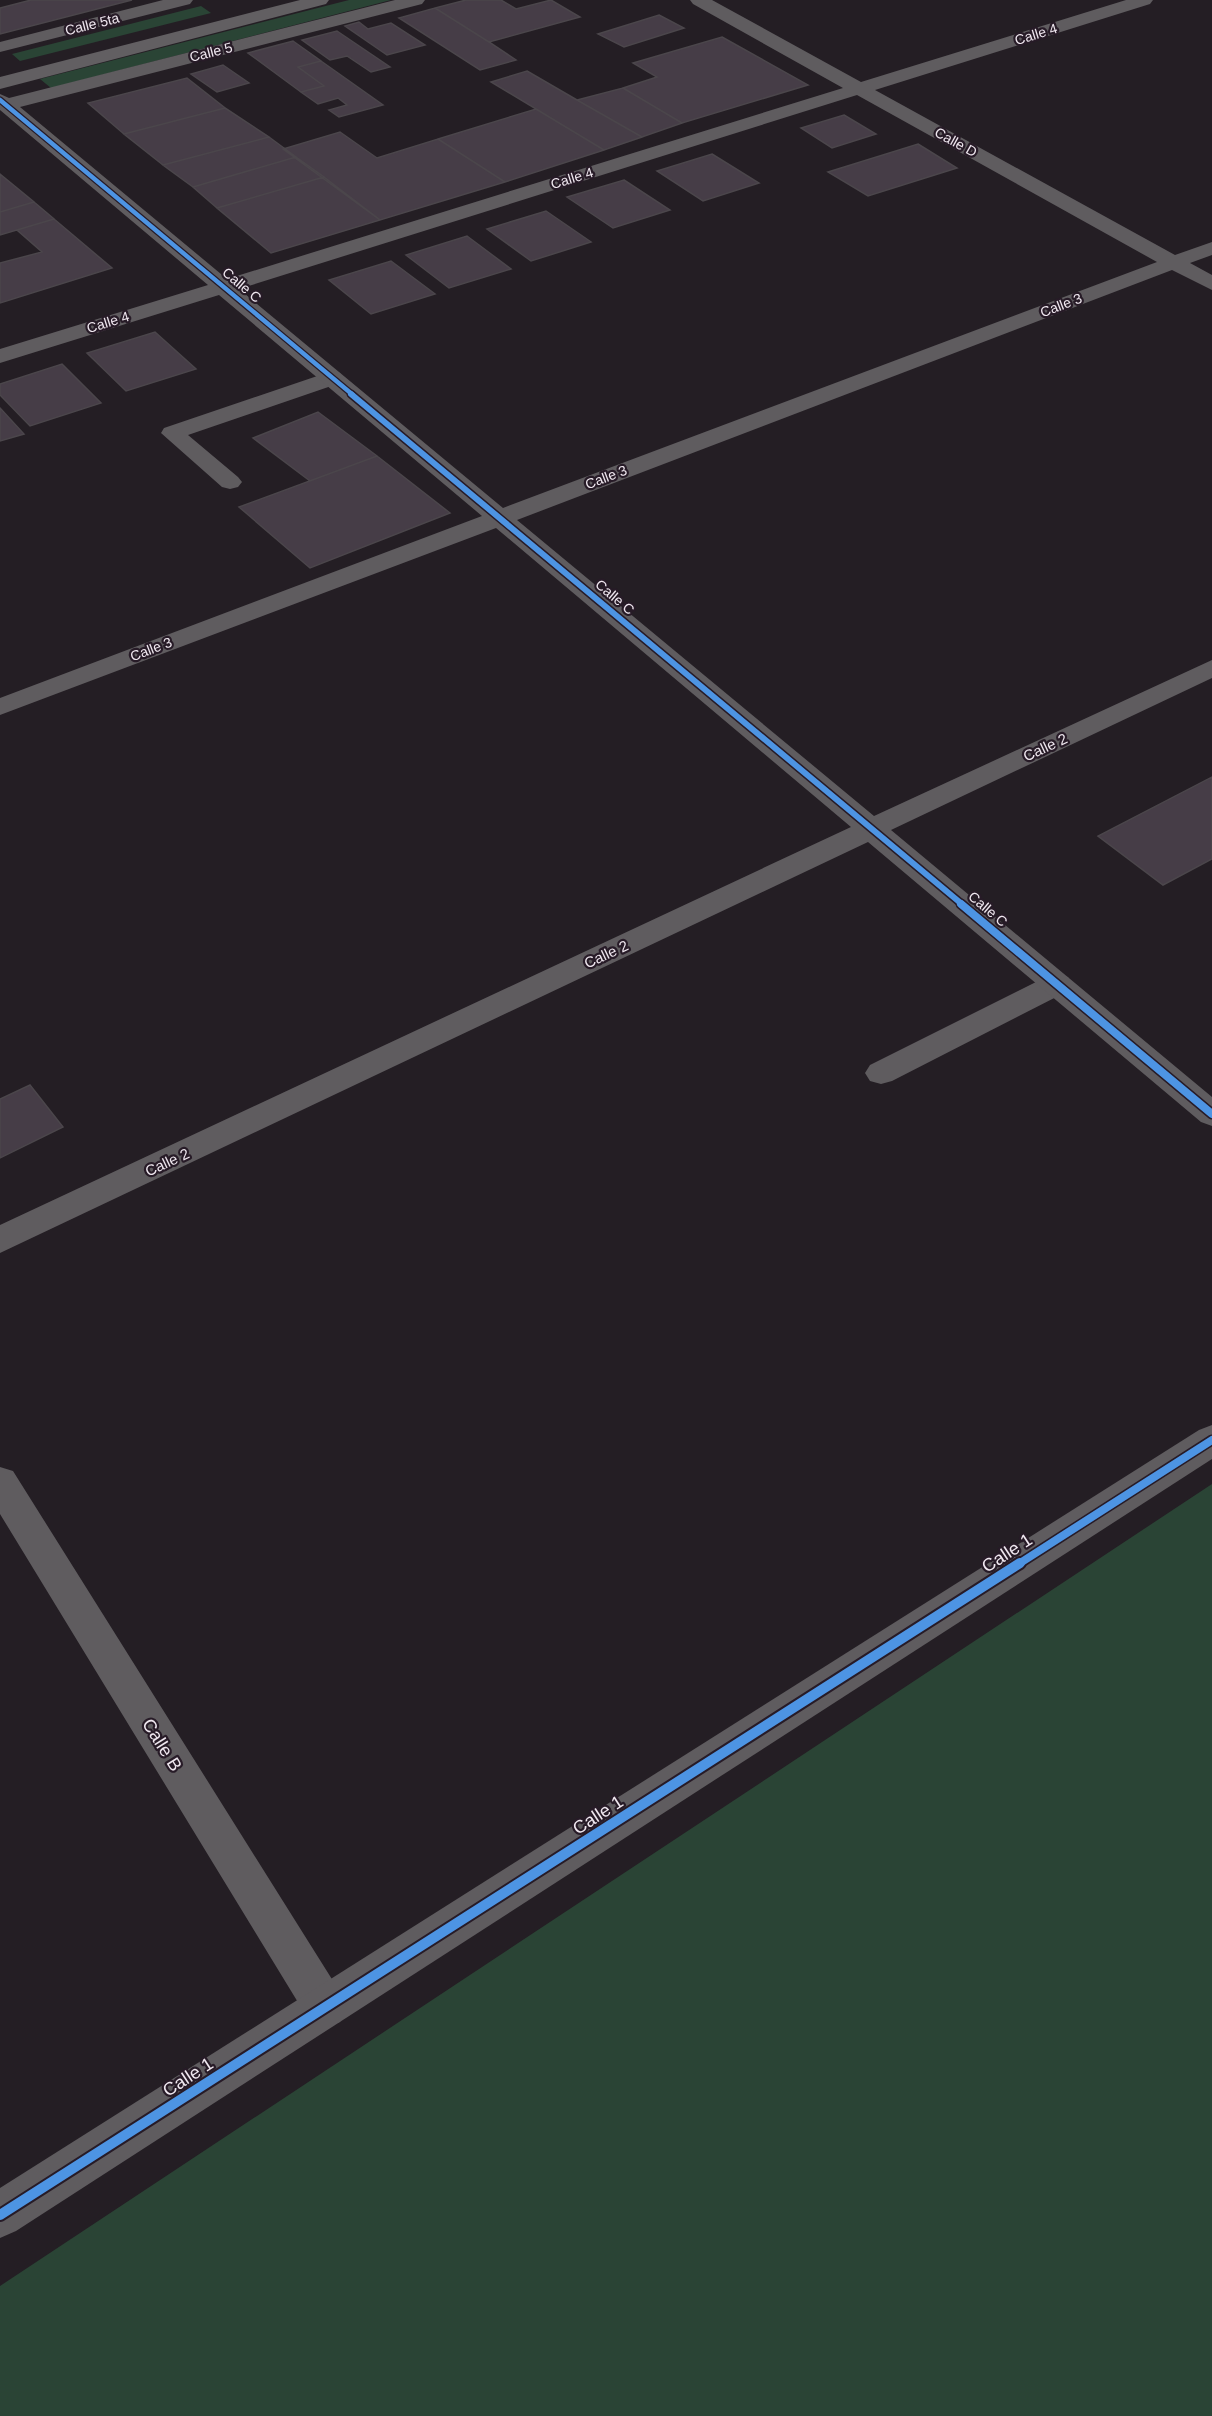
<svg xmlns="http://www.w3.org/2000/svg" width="1212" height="2416" viewBox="0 0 1212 2416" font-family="Arial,sans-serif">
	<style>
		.green { fill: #2a4435 }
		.building { fill: #463d47; stroke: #4b464b; stroke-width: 1.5 }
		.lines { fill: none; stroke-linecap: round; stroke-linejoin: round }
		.service { fill: #5f5c5f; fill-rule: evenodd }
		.minor { fill: #5f5c5f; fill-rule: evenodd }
		.tertiary { fill: #5f5c5f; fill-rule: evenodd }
		.secondary { fill: #625f62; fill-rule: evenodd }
		.cycleway-far3-casing { stroke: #271b27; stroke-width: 7 }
		.cycleway-far2-casing { stroke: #271b27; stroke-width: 9 }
		.cycleway-far1-casing { stroke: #271b27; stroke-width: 11 }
		.cycleway-casing { stroke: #271b27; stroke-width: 14 }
		.cycleway-far3 { stroke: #4d94e3; stroke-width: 4.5 }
		.cycleway-far2 { stroke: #4d94e3; stroke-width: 6 }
		.cycleway-far1 { stroke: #4d94e3; stroke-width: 8 }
		.cycleway { stroke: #4d94e3; stroke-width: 10 }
		.labels { text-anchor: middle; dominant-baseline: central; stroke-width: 4.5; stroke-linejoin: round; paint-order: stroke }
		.far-street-label { font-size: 14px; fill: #efe7ef; stroke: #271b27 }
		.street-label { font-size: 15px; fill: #efe7ef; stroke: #271b27 }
		.near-street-label { font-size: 18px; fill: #efe7ef; stroke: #271b27 }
	</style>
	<rect width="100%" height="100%" fill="#241e24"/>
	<path class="green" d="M349 0H391L51 88 40 79Z
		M201 6 211 13 20 61 12 54Z
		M1212 1484V2416H0V2286Z"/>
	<path class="building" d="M31 0H132L0 34V8Z
		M466 0H501L516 9 551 0 580 17 489 42 435 8Z
		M435 8 489 42 516 60 480 70 399 18Z
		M659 15 684 28 624 47 598 34Z
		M359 22 368 29 391 23 425 45 387 55 345 26Z
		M337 31 390 67 371 72 347 56 330 60 302 40Z
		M722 37 808 85 682 123 623 88 657 77 633 63Z
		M293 41 321 61 298 67 324 86 301 92 248 53Z
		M321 61 383 105 339 117 329 110 347 105 338 98 318 104 301 92 324 86 298 67Z
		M223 65 249 83 217 92 191 74Z
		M527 71 577 100 642 137 604 150 491 82Z
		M187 78 225 108 124 134 88 103Z
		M623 88 682 123 642 137 577 100Z
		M225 108 269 137 163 165 124 134Z
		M536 109 604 150 505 182 438 139Z
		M844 115 876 134 832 148 801 128Z
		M340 132 377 158 438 139 505 182 380 220 283 149Z
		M269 137 296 157 193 187 163 165Z
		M918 144 957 168 868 196 828 172Z
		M712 154 759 183 703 201 657 171Z
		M296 157 324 177 217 208 193 187Z
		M0 174 34 202 0 212Z
		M324 177 380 220 271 253 217 208Z
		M624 180 670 210 613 228 567 197Z
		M34 202 54 219 0 235V212Z
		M546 211 591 242 531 261 487 229Z
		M54 219 112 268 0 303V263L42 252 17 230Z
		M467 236 511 269 449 288 406 255Z
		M391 261 435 294 371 314 329 280Z
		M155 332 196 369 126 391 87 353Z
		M62 364 101 403 30 426 0 395V384Z
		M0 408 24 434 0 441Z
		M318 412 377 456 310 481 253 438Z
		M377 456 450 513 310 568 239 507Z
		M1212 777V859L1163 885 1098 836Z
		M30 1085 63 1127 0 1158V1099Z"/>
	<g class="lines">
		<path class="service" d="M332 371 340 373 343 378 340 383 188 435 238 477 242 482 238 487 230 489 222 487 161 433 164 428Z
			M1057 974 1068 977 1072 984 1068 991 892 1081 881 1084 870 1081 865 1073 870 1065 1046 977Z"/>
		<path class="minor" d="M163 0H193L190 4 0 52V42Z
			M395 0H425L422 4 20 107 227 279 843 88 693 4 690 0H712L861 82 1126 0H1153L1150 4 875 90 1175 255 1212 242V255L1190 263 1212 275V290L1172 270 517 520 874 816 1212 660V678L891 830 1212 1097V1126L1201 1122 868 842 0 1253V1225L851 827 496 528 0 715V698L482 516 219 295 0 363V349L208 285 0 110V94L9 98ZM857 95 1157 262 503 508 239 289Z
			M0 1467 13 1471 340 1992 347 2007 340 2022 325 2028 310 2022 0 1514Z"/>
		<path class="tertiary" d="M1212 1425V1459L16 2231 0 2238V2188L1199 1430Z"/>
		<path class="secondary" d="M300 0H329L326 4 0 89V77Z"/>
		<defs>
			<path id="cycleway-far3" d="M0 100 353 395"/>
			<path id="cycleway-far2" d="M351 394 963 905"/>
			<path id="cycleway-far1" d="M961 904 1212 1114
				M1017 1565 1212 1440"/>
			<path id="cycleway" d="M0 2215 1020 1563"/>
		</defs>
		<use href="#cycleway-far3" class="cycleway-far3-casing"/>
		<use href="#cycleway-far2" class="cycleway-far2-casing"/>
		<use href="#cycleway-far1" class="cycleway-far1-casing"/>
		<use href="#cycleway" class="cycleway-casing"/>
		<use href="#cycleway-far3" class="cycleway-far3"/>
		<use href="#cycleway-far2" class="cycleway-far2"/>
		<use href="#cycleway-far1" class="cycleway-far1"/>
		<use href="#cycleway" class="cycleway"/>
	</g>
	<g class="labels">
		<g class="far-street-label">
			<text transform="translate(92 24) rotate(-14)">Calle 5ta</text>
			<text transform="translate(1036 34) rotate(-17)">Calle 4</text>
			<text transform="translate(211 52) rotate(-14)">Calle 5</text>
			<text transform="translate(956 142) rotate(29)">Calle D</text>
			<text transform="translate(572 178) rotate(-17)">Calle 4</text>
			<text transform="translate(242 285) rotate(40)">Calle C</text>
			<text transform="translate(1061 305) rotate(-21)">Calle 3</text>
			<text transform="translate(108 322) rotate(-17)">Calle 4</text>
			<text transform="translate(606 477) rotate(-21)">Calle 3</text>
			<text transform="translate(615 597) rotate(40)">Calle C</text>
			<text transform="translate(151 649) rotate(-21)">Calle 3</text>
			<text transform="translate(988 909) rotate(40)">Calle C</text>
		</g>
		<g class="street-label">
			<text transform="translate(1045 747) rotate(-25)">Calle 2</text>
			<text transform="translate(606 954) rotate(-25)">Calle 2</text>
			<text transform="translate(167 1162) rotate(-25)">Calle 2</text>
		</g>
		<g class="near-street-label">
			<text transform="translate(1007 1553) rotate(-33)">Calle 1</text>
			<text transform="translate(162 1745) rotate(58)">Calle B</text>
			<text transform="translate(598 1815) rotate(-33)">Calle 1</text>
			<text transform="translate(188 2077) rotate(-33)">Calle 1</text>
		</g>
	</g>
</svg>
